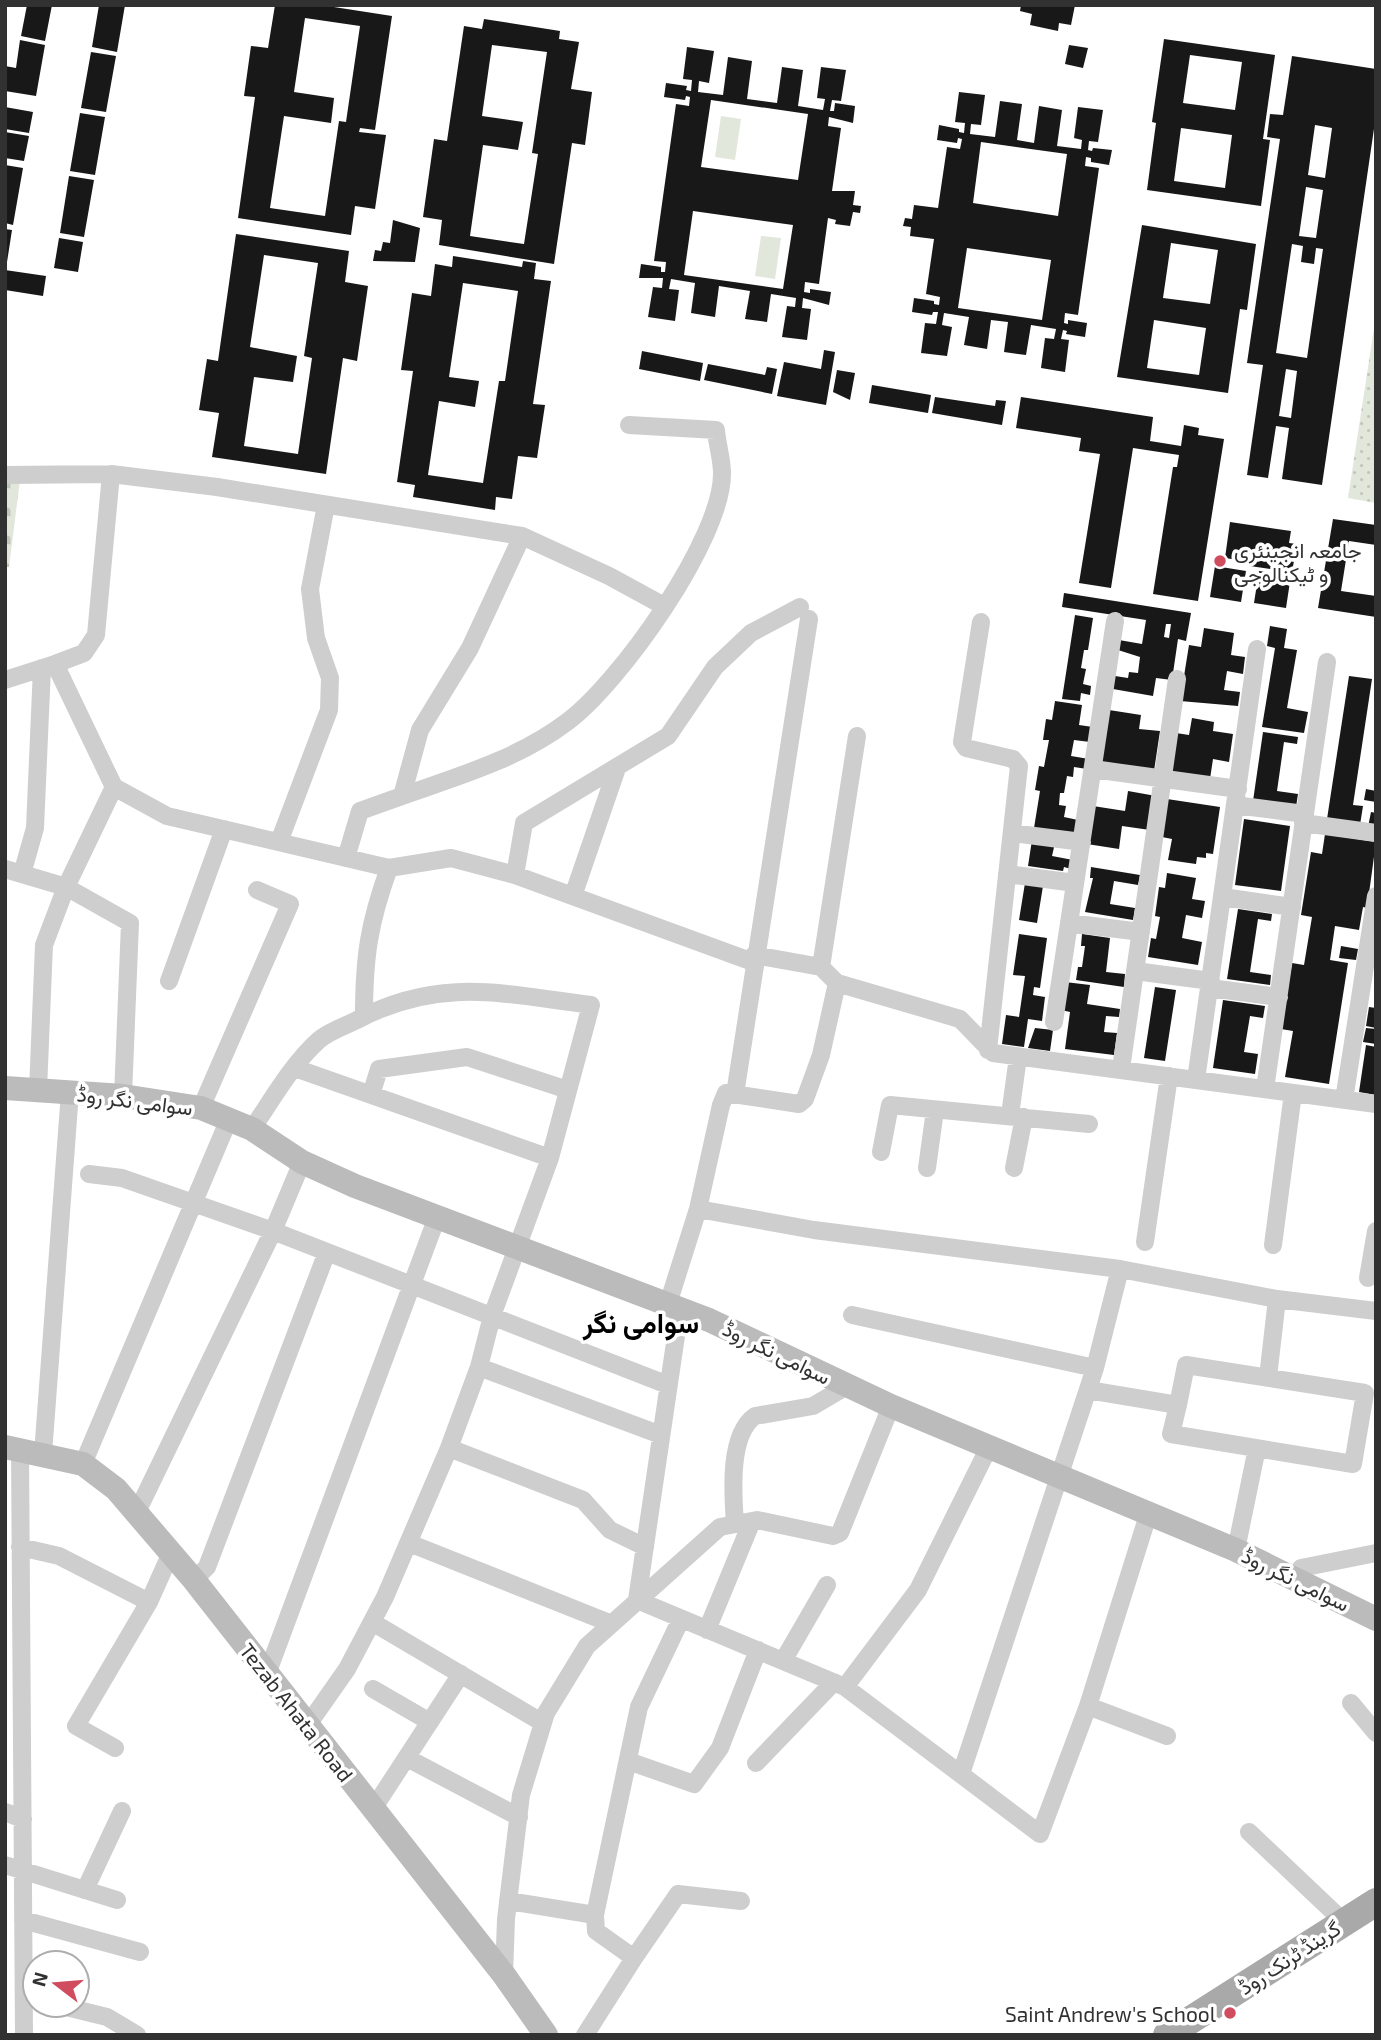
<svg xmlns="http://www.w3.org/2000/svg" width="1381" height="2040" viewBox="0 0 1381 2040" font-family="'Exo 2',Vazirmatn,sans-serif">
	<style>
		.green { fill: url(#green-dots) }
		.cemetery { fill: url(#cemetery-stones) }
		.pitch { fill: #e2e7dc }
		.building { fill: #181818; fill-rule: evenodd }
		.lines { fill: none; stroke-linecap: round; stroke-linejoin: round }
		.street { stroke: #cecece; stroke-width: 18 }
		.secondary { stroke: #bbb; stroke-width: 24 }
		.primary { stroke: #a9a9a9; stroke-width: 28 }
		.poi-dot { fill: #d04c5f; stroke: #fff; stroke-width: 2.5 }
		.labels { text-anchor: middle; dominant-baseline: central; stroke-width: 7; stroke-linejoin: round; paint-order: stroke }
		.poi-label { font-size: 21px; fill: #313131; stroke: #fff; text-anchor: start }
		.street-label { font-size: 21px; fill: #313131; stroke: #fff }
		.district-label { font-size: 28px; font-weight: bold; fill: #000; stroke: #fff }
	</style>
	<defs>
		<pattern id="green-dots" width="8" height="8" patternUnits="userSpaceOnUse" patternTransform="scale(1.75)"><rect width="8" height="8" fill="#e2e7dc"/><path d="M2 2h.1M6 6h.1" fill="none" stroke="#c2c7bd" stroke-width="1.8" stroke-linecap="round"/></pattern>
		<pattern id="cemetery-stones" width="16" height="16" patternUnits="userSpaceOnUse" patternTransform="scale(1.75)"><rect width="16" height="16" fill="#e2e7dc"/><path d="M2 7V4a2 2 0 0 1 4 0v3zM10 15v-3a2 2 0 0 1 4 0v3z" fill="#c2c7bd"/></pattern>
	</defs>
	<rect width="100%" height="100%" fill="#fff"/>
	<path class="green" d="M1376 315V503L1348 498Z"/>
	<path class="cemetery" d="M5 480H20L9 567H5Z"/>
	<path class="pitch" d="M721 116 741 119 735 160 715 157Z
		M761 236 781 238 775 279 755 276Z"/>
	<path class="building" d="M27 5H52L45 41 21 36Z
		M99 5H125L117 52 92 47Z
		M275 5H321L392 16 375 130 360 128 359 132 386 135 375 209 355 206 351 235 238 218 255 97 244 96 251 46 268 48ZM305 18 360 26 346 122 339 121 325 216 270 208 284 116 331 123 334 98 294 92Z
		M1021 5H1075L1071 25 1059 23 1058 31 1030 25 1032 14 1020 11Z
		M484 19 560 31 559 39 579 42 571 89 592 92 585 145 572 143 554 264 439 245 442 220 423 217 434 139 447 141 464 26 482 29ZM492 45 547 52 532 153 538 154 524 244 470 236 483 145 518 150 523 122 482 116Z
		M1164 39 1275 55 1263 139 1270 140 1261 206 1147 190 1156 123 1152 122ZM1190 55 1242 62 1235 110 1183 103ZM1181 128 1232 135 1225 188 1174 181Z
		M20 40 45 45 36 96 5 91V66L16 68Z
		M1069 45 1088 48 1083 68 1065 64Z
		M687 47 714 51 709 83 699 81 698 92 723 95 728 57 752 61 747 99 777 103 782 67 803 70 798 106 823 110 825 99 817 98 821 67 846 70 841 101 832 100 830 111H834L835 103 855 106 853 123 829 117 828 126 841 128 832 191H855L853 205 861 206 860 213 853 212 850 226 835 224 836 220 828 218 819 284 805 282 804 292 810 293V289L831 292 829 305 803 298 802 308 811 309 807 340 782 337 787 306 795 307 796 298 771 294 767 322 745 319 750 291 719 286 715 317 691 313 695 283 671 279 669 289 679 290 675 321 648 317 653 287 662 288 663 278H639L641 264 661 267V272H665L666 262 654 261 676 104 689 106 690 97 686 96 685 100 664 97 666 83 687 86 686 90 691 91 692 80 683 79ZM711 100 808 114 798 180 701 167ZM693 211 793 225 783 289 684 275Z
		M91 52 116 56 106 112 81 108Z
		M1292 56 1376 69V115L1322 485 1282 479 1289 428 1276 426 1268 478 1247 475 1263 365 1247 363 1280 139 1267 137 1270 114 1283 115ZM1315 125 1332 128 1325 178 1308 175ZM1306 187 1323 190 1316 238 1299 236ZM1292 244 1303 246 1301 262 1314 264 1316 248 1323 249 1307 358 1276 353ZM1286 369 1297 371 1291 418 1279 416Z
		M959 92 985 95 981 125 971 124 970 134 995 137 1000 101 1022 104 1017 140 1034 143 1039 106 1062 110 1057 146 1081 149 1082 140 1074 138 1078 107 1103 110 1098 142 1089 141 1088 150 1092 151 1093 148 1112 150 1109 165 1091 162V158L1086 157 1085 166 1099 168 1078 315 1065 313 1064 323 1068 324V320L1087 323 1085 337 1066 334 1067 331 1063 330 1061 339 1069 340 1065 372 1041 368 1045 338 1054 339 1056 329 1031 325 1026 355 1004 352 1008 322 991 320 987 349 964 345 969 317 944 313 942 325 952 327 947 356 921 353 925 323 936 324 938 312H933L932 315 912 312 914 298 934 301V304L939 305 940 297 926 294 934 239 910 236 911 227 903 226 905 218 912 219 914 205 938 208 947 147 960 149 962 139 958 138 957 143 937 140 939 125 959 129V132L964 133 965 123 955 122ZM981 142 1067 154 1058 216 973 203ZM967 248 1051 260 1042 320 958 308Z
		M5 107 33 112 29 133 5 129Z
		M80 113 105 117 95 175 70 171Z
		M5 132 29 136 24 161 5 158Z
		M5 165 23 168 13 225 5 223Z
		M69 176 94 180 84 237 60 233Z
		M393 220 420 228 415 262 373 261 375 250 381 251 383 242 390 243Z
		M1142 225 1256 244 1247 310 1240 309 1228 393 1117 377ZM1171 243 1218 250 1210 304 1163 298ZM1154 320 1206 328 1199 375 1147 368Z
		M5 229 12 230 7 262H5Z
		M236 234 349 251 345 282 368 286 357 361 343 358 326 474 212 457 219 413 199 410 207 359 218 361ZM264 255 318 263 304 356 312 358 298 454 244 446 254 377 293 382 297 356 250 347Z
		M59 238 83 242 78 272 54 268Z
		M453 256 522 267 523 261 536 263 534 279 551 281 533 404 545 405 537 458 518 456 512 499 496 497 495 510 413 497 415 485 397 482 413 371 401 370 412 293 431 296 435 264 452 267ZM463 283 518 291 505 381H499L483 483 428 475 439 401 475 407 479 381 449 377Z
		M5 270 46 276 43 296 5 290Z
		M824 350 835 352 826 405 777 396 784 362 821 369Z
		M642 351 703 363 700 381 639 369Z
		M708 364 765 375 767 367 777 369 772 394 704 380Z
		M837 370 855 373 850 400 833 392Z
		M872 385 931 395 928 413 869 403Z
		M935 397 995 406 996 400 1006 401 1002 425 932 413Z
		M1021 397 1153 417 1150 441 1181 446 1184 425 1199 428 1198 435 1224 439 1198 601 1153 594 1173 467H1177L1179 455 1133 448 1111 588 1079 583 1100 454 1079 451 1081 438 1016 428Z
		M1333 519 1376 525V545L1349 541 1341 591 1376 596V617L1318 608Z
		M1230 522 1291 531 1289 543 1297 544 1292 572 1250 566 1251 562 1225 558Z
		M1215 566 1246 571 1241 602 1210 597Z
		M1259 571 1291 575 1286 608 1254 603Z
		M1064 593 1191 613 1186 641 1178 639 1172 680 1156 678 1153 696 1113 689 1115 676 1128 678 1129 672 1138 673 1140 657 1118 650 1119 640 1142 644 1146 620 1062 607ZM1166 624H1171L1169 638 1164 637Z
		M1075 615 1093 618 1088 650H1084L1081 668 1086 669 1083 684 1091 686 1090 695 1081 693 1080 701 1062 699Z
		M1270 626 1287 629 1284 648 1297 650 1287 708 1308 712 1304 733 1262 727 1275 648 1267 646Z
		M1204 628 1234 633 1231 655 1245 657 1243 674 1227 671 1224 690 1240 692 1238 706 1180 701 1189 645 1201 647Z
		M1349 676 1372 679 1353 805 1363 806 1360 825 1327 819Z
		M1055 701 1082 705 1079 725 1093 727 1090 742 1074 740 1071 756 1089 759 1087 769 1074 767 1073 777 1067 776 1064 793H1060L1059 805 1066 806 1064 817 1078 820 1076 835 1034 828 1040 791 1035 790 1039 766 1044 767 1049 740H1043L1046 719 1052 720Z
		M1109 710 1141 715 1139 729 1160 731 1154 771 1101 764Z
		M1192 718 1214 722 1213 731 1233 734 1229 762 1213 759 1210 779 1169 772 1176 733 1189 735Z
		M1263 732 1298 737 1297 744 1284 742 1277 791 1298 794 1296 807 1253 801Z
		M1366 789 1376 791V802L1364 800Z
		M1128 791 1156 796 1150 830 1122 826 1119 849 1087 844 1093 806 1125 811Z
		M1167 799 1220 807 1213 854 1206 853V858L1197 857 1196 864 1168 860 1172 839 1162 837Z
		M1371 812 1376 813V828L1368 827Z
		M1244 819 1290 826 1281 891 1235 885Z
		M1325 834 1376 842 1367 908 1363 907 1359 930 1335 926 1330 960 1348 963 1329 1084 1285 1077 1293 1031 1281 1029 1292 963 1304 965 1312 917 1301 915 1311 852 1322 854Z
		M1032 840 1055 843 1052 856 1073 860 1071 869 1064 867 1063 871 1028 866Z
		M1091 867 1140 875 1138 885 1114 881 1110 904 1135 908 1133 920 1085 912 1093 878H1090Z
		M1167 873 1196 878 1192 899 1205 901 1202 918 1186 915 1182 938 1202 942 1198 965 1148 957 1151 938 1156 939 1160 917 1155 916 1159 887 1165 888Z
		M1025 883 1043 886 1037 923 1019 920Z
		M1238 909 1272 914 1271 921 1258 919 1250 972 1271 975 1270 985 1227 979Z
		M1019 934 1047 938 1040 988 1034 987 1033 995 1045 997 1042 1021 1028 1019 1024 1047 1002 1044 1006 1015 1019 1017 1025 976 1013 975Z
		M1082 934 1110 938 1106 972 1125 974 1124 987 1076 980 1078 967H1082L1085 946H1081Z
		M1341 946 1358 949 1356 960 1339 958Z
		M1065 982 1090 985 1087 1004 1120 1009 1119 1017 1106 1016 1104 1032 1117 1033 1114 1055 1065 1049 1070 1012 1061 1010Z
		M1155 987 1176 990 1165 1061 1144 1058Z
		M1223 1000 1265 1006 1263 1018 1250 1016 1244 1052 1258 1054 1255 1074 1213 1068Z
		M1369 1007 1376 1008V1028L1366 1026Z
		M1035 1028 1053 1030 1050 1051 1028 1048Z
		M1366 1028 1376 1029V1044L1363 1042Z
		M1366 1045 1376 1047V1095L1359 1092Z"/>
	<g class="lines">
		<path class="street" d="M5 475 111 474 217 487 522 536 609 576 664 606
			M981 622 962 742 966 748 1013 759 1019 766 988 1050
			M55 664 84 653 96 635 111 474
			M5 680 55 664 114 787 167 816 389 868 451 858 515 875 753 962
			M857 736 821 967 837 983 960 1019 993 1053 1376 1104
			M1093 769 1238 789
			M402 796C459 776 518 759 567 722 619 684 723 538 722 473 722 459 717 444 716 430L629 425
			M1235 805 1305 814
			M1303 823 1376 833
			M1012 833 1082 842
			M279 842 329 710 330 678 316 638 310 589 326 505
			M346 858 360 811 402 796 420 730 470 648 522 536
			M5 869 66 887 130 923 123 1096
			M22 874 35 828 42 668
			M1007 874 1075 883
			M515 875 524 823 668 736 715 667 751 633 800 607
			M573 896 617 768
			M1223 897 1292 907
			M1069 923 1141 932
			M754 955 821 967
			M1135 971 1211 981
			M169 981 224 829
			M1210 988 1279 997
			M364 1016C364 957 369 923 389 868
			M1054 1022 1115 621
			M295 1068 550 1158
			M1121 1069 1177 679
			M1196 1080 1257 649
			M1265 1089 1327 662
			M38 1090 44 945 66 887 114 787
			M735 1094 809 619
			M371 1095 379 1069 467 1057 568 1090
			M1344 1100 1376 896
			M201 1108 290 904 257 890
			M1010 1115 1018 1057
			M252 1129C272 1100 292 1064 319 1040 329 1031 345 1026 357 1020 440 976 503 994 591 1005L550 1158 492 1316 479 1367 449 1448 385 1597 347 1669 307 1726
			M881 1152 890 1105 1089 1124
			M927 1168 935 1110
			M1014 1168 1024 1117
			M89 1174 122 1178 273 1231 668 1385
			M698 1209 814 1230 1120 1269 1277 1299 1376 1311
			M1145 1242 1169 1076
			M1273 1245 1293 1093
			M1368 1278 1376 1231
			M668 1304 698 1209 721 1105 726 1093 799 1104 805 1099 821 1055 837 983
			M852 1315 1095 1368
			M479 1367 661 1435
			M1268 1377 1277 1299
			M1088 1390 1178 1405 1171 1434 1353 1464 1365 1393 1186 1365 1178 1405
			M449 1448 583 1500 610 1530 645 1547
			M20 1449 24 2035
			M43 1454 70 1092
			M83 1464 229 1119
			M136 1514 273 1231 302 1162
			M735 1524C733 1495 728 1435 755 1416L813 1406 847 1386
			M409 1543 612 1624
			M20 1547 59 1556 149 1602 170 1555
			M1236 1550 1257 1448
			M1293 1578 1301 1568 1376 1553
			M194 1580 207 1567 327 1252
			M637 1600 845 1687 1040 1834 1088 1706 1149 1512
			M637 1600 680 1309
			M372 1622 543 1723
			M707 1630 752 1521
			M783 1661 827 1585
			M267 1674 437 1217
			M845 1687 918 1590 989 1447
			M373 1689 430 1722
			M1351 1703 1376 1733
			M1088 1706 1167 1736
			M115 1748 76 1726 149 1602
			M407 1758 519 1817
			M628 1761 694 1784 720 1748 758 1650
			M756 1763 834 1682
			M961 1774 1095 1368 1120 1269
			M373 1809 461 1674
			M5 1812 23 1819
			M1249 1832 1344 1922
			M5 1865 117 1900
			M85 1890 122 1811
			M508 1901 595 1915 639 1707 681 1619
			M23 1920 140 1952
			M634 1958 678 1894 741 1901
			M504 1975 506 1919 521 1795 546 1713 587 1646 720 1527 757 1520 833 1536 840 1533 891 1406
			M58 2005 107 2017 137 2035
			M585 2035 634 1958 596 1931 595 1915"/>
		<path class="secondary" d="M5 1088 123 1096 201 1108 252 1129 302 1162 355 1186 709 1320 891 1406 1236 1550 1376 1619
			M5 1447 83 1464 116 1489 194 1580 504 1975 546 2035"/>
		<path class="primary" d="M1167 2035 1376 1902"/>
	</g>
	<g class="poi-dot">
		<circle cx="1220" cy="561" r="7"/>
		<circle cx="1230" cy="2013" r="7"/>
	</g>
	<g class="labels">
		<g class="poi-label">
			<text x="1234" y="549">جامعہ انجینئری<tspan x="1234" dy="24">و ٹیکنالوجی</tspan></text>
			<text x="1216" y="2013" text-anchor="end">Saint Andrew's School</text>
		</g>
		<g class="street-label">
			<text transform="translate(135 1100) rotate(7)">سوامی نگر روڈ</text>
			<text transform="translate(777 1352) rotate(26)">سوامی نگر روڈ</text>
			<text transform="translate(1296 1579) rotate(26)">سوامی نگر روڈ</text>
			<text transform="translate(297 1712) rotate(52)">Tezab Ahata Road</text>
			<text transform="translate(1289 1957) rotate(-33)">گرینڈ ٹرنک روڈ</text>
		</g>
		<g class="district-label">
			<text x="641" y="1322">سوامی نگر</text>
		</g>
	</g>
	<rect width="1381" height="2040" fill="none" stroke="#313131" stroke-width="14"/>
	<g transform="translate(56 1984) rotate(286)"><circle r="33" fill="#ffffff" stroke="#adadad" stroke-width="2"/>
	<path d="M0-5L12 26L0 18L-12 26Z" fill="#d04c5f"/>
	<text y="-10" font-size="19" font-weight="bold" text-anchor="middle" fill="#313131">N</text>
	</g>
</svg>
